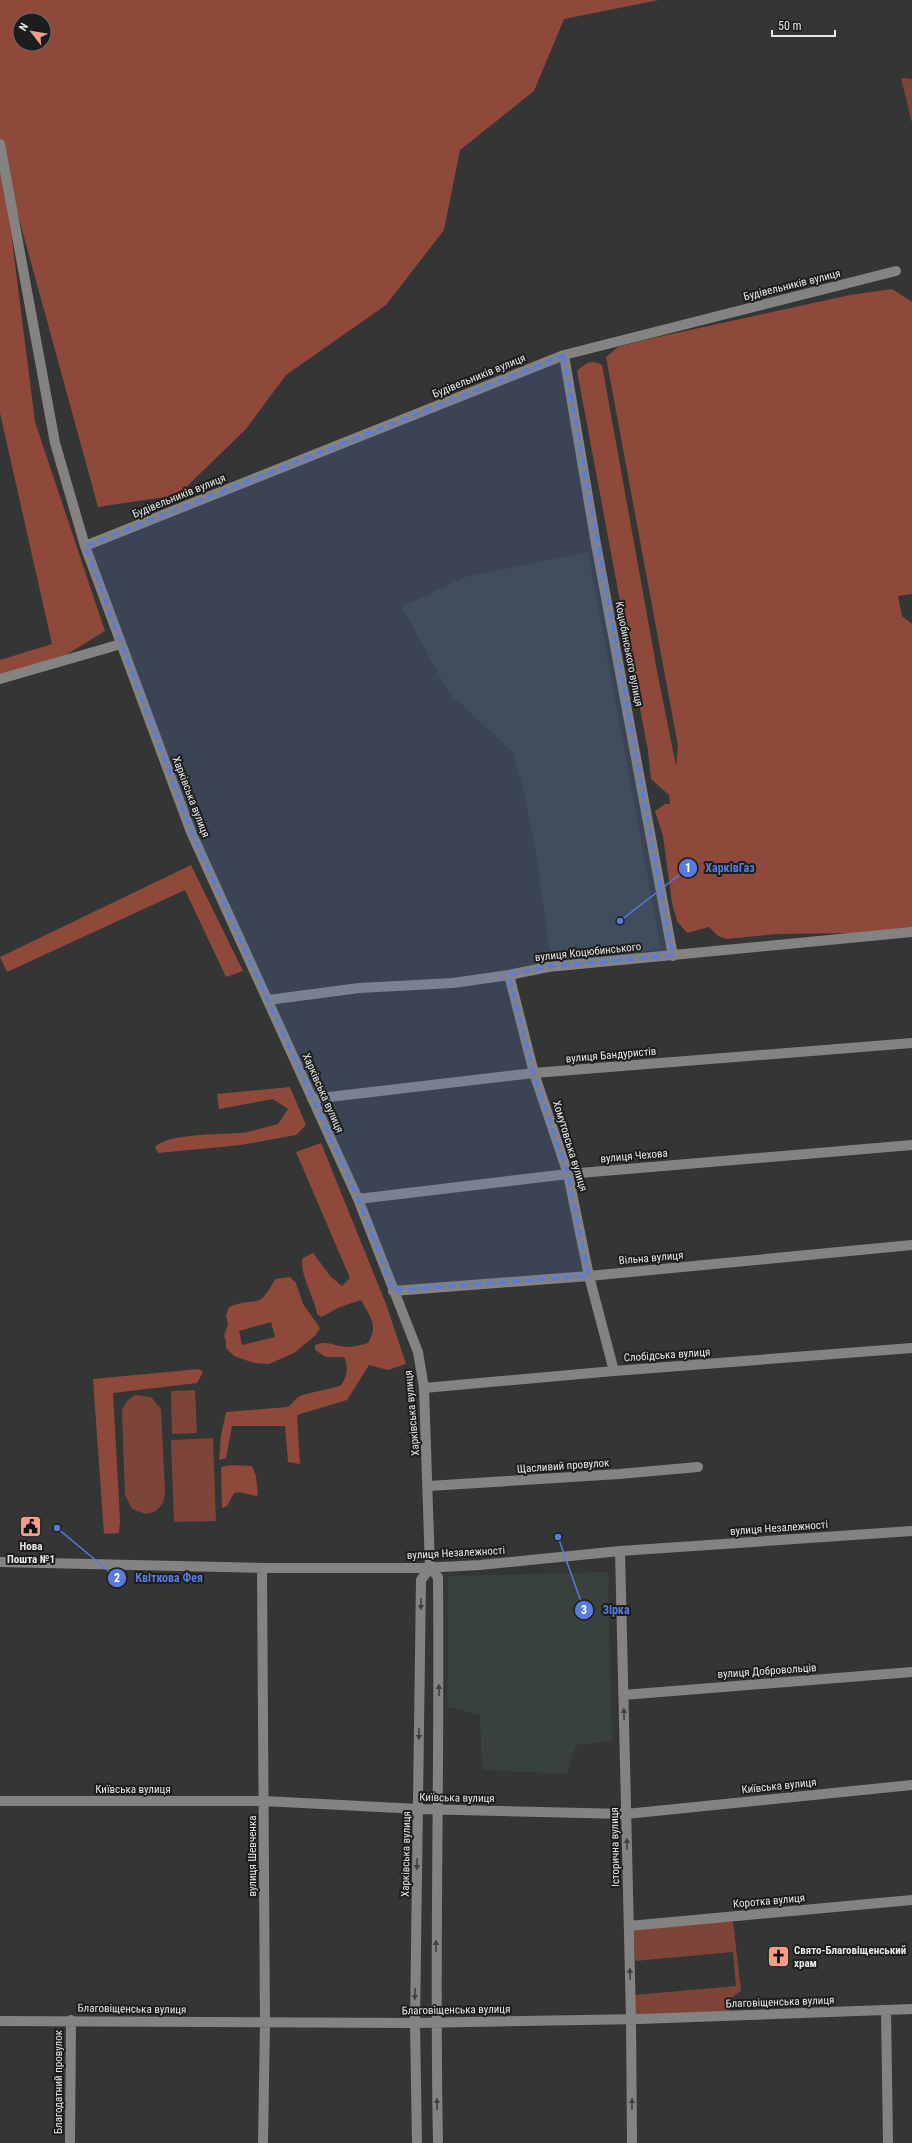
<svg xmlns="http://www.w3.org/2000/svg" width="912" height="2143" viewBox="0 0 912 2143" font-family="'Roboto Condensed',sans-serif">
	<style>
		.built { fill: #39413d }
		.green { fill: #7d4438 }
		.forest { fill: #8e493b; fill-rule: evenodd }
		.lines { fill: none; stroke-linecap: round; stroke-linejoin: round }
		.minor { stroke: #848382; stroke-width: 10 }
		.oneway { fill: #404140 }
		.marked { fill: #597bdc; fill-opacity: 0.2; stroke: #597bdc; stroke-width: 3; stroke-dasharray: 8 5; stroke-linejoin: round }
		.labels { text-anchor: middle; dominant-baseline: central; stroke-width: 4; stroke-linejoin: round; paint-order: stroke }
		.street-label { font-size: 11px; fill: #e4e5e4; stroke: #1c1d1c }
		.poi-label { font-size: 11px; font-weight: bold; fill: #e4e5e4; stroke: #1c1d1c }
		.leader { fill: none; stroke: #597bdc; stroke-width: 1.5 }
		.callout-dot { fill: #597bdc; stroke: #1c1d1c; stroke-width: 1.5 }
		.mark-label { font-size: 12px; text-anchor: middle; font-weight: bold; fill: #fff }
		.callout-label { font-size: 12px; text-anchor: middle; font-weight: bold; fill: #597bdc; stroke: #1c1d1c; stroke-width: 4; stroke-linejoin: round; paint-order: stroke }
	</style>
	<rect width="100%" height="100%" fill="#333634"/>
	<path class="built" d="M588 552 661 949 551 962 536 851 524 793 513 752 449 693 402 607 465 577Z
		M608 1572 612 1741 576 1745 567 1774 482 1770 480 1715 447 1707 448 1576Z"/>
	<path class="green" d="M901 78 912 79V123Z
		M195 1390 197 1433 172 1434 171 1391Z
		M135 1395 151 1397 161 1409 165 1493 163 1503 156 1511 146 1514 132 1509 125 1495 122 1410 127 1401Z
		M213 1438 216 1521 174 1522 171 1440Z
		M733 1921 741 1991 731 1998 729 2011 635 2015V1995L736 1986 733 1952 635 1961 634 1930Z"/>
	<path class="forest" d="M0 0H659L564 19 534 91 460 150 444 230 386 305 286 375 246 429 178 495 98 507 1 153 35 422 105 631 56 661 0 679V660L52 644 0 413ZM20 20H44V44H20Z
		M892 289 912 302V594L898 596 902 616 912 624V929L863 933 776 934 727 939 718 936 709 927 687 933 677 921 672 903 663 836 655 811 665 804H670L669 795 651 779 648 751 577 371C586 363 591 359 602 365L658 676 676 766 678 746 606 357 618 347 640 341 850 295Z
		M191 865 243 971 226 977 185 890 7 972 0 957Z
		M290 1087 306 1125 296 1135 241 1145 158 1153 155 1147C168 1133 219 1135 239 1133 252 1132 265 1127 278 1124L288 1109 273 1099 219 1109 217 1094Z
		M321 1143 386 1304 406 1364 388 1370 369 1365 347 1400 297 1415 300 1464 288 1462 285 1426H232L226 1458 219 1460 221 1435 226 1412 288 1407 297 1398 302 1395 340 1386C347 1379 349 1365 344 1357H326L315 1350V1345C329 1340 332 1346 346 1347 353 1347 361 1345 368 1343 379 1325 370 1317 361 1300L340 1307 321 1317 317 1314C315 1299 298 1271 303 1258L313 1253 331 1277 342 1286 350 1278 296 1152Z
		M290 1277 296 1283 303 1304 320 1328 315 1336 294 1353 269 1364 254 1363 234 1356 226 1348V1341L224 1336 228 1324 226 1315 229 1307C258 1295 257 1313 275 1279ZM271 1322 275 1337 242 1345 239 1331Z
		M199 1369 203 1372 197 1383 113 1393 120 1520 119 1533 104 1534 93 1379Z
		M231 1465 252 1466 256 1476 258 1495 256 1496 239 1492 234 1493 227 1506 222 1508 221 1467Z"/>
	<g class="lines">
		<path class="minor" d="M0 144 55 443 85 546 191 832 358 1199 418 1352 424 1388 430 1568 421 1580 415 2023 417 2143
			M564 355 596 544 673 956
			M85 546 564 355 896 271
			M0 679 121 644
			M509 975 534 1073 568 1174 589 1276 614 1371
			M268 1000 359 988 453 983 509 975 548 967 912 932
			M312 1099 534 1073 912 1043
			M358 1199 568 1174 912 1145
			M393 1291 589 1276 912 1245
			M424 1388 614 1371 912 1348
			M429 1486 619 1474 698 1467
			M620 1551 631 2019 632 2143
			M0 1562 262 1568H422L480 1565 620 1551 912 1531
			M262 1568 265 2023 263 2143
			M430 1568 438 1577C440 1766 434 1954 438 2143
			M623 1695 912 1672
			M0 1801H264L418 1809 626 1814 912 1785
			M629 1926 912 1900
			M886 2010 888 2143
			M0 2021 415 2023 640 2019 912 2009
			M70 2143 71 2020"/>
	</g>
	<defs><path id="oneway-solid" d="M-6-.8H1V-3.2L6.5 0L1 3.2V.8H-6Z"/></defs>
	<g class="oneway">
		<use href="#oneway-solid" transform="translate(421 1604) rotate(91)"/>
		<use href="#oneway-solid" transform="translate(439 1690) rotate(-91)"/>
		<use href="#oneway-solid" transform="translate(624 1714) rotate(-91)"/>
		<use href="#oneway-solid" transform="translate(419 1734) rotate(91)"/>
		<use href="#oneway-solid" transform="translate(627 1844) rotate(-91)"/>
		<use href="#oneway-solid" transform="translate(417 1864) rotate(91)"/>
		<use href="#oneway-solid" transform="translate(436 1946) rotate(-89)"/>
		<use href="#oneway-solid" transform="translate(630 1974) rotate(-91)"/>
		<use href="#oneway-solid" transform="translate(415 1994) rotate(91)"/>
		<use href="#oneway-solid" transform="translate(437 2104) rotate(-91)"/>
		<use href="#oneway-solid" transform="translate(632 2104) rotate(-90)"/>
	</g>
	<path class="marked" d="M564 355 673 956 548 967 509 975 534 1073 568 1174 589 1276 393 1291 358 1199 191 832 85 546Z"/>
	<defs>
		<symbol id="civic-square" viewBox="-11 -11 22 22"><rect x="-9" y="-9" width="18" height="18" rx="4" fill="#f49d8b" stroke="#1c1d1c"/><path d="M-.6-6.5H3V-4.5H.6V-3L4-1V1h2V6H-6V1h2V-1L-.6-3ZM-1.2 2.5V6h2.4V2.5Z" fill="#111"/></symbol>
		<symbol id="church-square" viewBox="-11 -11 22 22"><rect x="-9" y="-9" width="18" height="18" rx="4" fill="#f49d8b" stroke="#1c1d1c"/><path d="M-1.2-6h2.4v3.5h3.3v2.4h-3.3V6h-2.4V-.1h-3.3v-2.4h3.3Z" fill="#111"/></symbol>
	</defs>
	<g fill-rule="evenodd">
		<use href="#civic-square" x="18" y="1514" width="25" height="25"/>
		<use href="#church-square" x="766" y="1944" width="25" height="25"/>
	</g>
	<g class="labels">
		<g class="street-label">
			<text transform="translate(792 285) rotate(-14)">Будівельників вулиця</text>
			<text transform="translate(479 376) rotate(-22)">Будівельників вулиця</text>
			<text transform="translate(179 496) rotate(-22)">Будівельників вулиця</text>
			<text transform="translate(629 654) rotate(79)">Коцюбинського вулиця</text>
			<text transform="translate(191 797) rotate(69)">Харківська вулиця</text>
			<text transform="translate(588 952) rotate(-6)">вулиця Коцюбинського</text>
			<text transform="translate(611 1055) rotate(-5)">вулиця Бандуристів</text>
			<text transform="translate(323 1093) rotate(66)">Харківська вулиця</text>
			<text transform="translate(570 1146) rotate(73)">Хомутовська вулиця</text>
			<text transform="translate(634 1156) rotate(-5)">вулиця Чехова</text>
			<text transform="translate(651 1258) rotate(-5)">Вільна вулиця</text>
			<text transform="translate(667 1355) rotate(-4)">Слобідська вулиця</text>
			<text transform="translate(412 1413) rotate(-95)">Харківська вулиця</text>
			<text transform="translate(563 1466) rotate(-4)">Щасливий провулок</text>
			<text transform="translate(779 1528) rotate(-4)">вулиця Незалежності</text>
			<text transform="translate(456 1553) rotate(-3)">вулиця Незалежності</text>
			<text transform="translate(767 1671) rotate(-4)">вулиця Добровольців</text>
			<text transform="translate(779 1786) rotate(-6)">Київська вулиця</text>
			<text x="133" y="1789">Київська вулиця</text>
			<text transform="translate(457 1798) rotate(1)">Київська вулиця</text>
			<text transform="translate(615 1847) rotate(-91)">Історична вулиця</text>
			<text transform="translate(406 1854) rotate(-89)">Харківська вулиця</text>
			<text transform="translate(252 1856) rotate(-90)">вулиця Шевченка</text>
			<text transform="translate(769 1901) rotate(-5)">Коротка вулиця</text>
			<text transform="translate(780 2002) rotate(-2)">Благовіщенська вулиця</text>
			<text transform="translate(132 2009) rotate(1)">Благовіщенська вулиця</text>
			<text transform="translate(456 2010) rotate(-1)">Благовіщенська вулиця</text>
			<text transform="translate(58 2082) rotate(-90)">Благодатний провулок</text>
		</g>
		<g class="poi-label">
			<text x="31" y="1546">Нова<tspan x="31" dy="13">Пошта №1</tspan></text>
			<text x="794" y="1950" text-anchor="start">Свято-Благовіщенський<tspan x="794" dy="13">храм</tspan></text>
		</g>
	</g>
	<path class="leader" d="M620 921L688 868M57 1528L117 1578M558 1537L584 1610"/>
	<g class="callout-dot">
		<circle cx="620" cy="921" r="4"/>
		<circle cx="57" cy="1528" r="4"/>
		<circle cx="558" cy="1537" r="4"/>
		<circle cx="688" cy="868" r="10"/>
		<circle cx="117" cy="1578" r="10"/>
		<circle cx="584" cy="1610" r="10"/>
	</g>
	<g class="mark-label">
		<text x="688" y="872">1</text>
		<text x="117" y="1582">2</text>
		<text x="584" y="1614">3</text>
	</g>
	<g class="callout-label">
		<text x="730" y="872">ХарківГаз</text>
		<text x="169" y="1582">Квіткова Фея</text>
		<text x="616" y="1614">Зірка</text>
	</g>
	<g transform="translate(32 32) rotate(301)"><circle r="19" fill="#1c1d1c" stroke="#6c6d6c"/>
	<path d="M0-3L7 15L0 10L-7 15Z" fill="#f49d8b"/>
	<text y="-6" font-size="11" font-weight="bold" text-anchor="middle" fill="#e4e5e4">N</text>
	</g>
	<path d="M772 30v6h63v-6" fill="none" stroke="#e4e5e4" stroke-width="2"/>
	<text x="778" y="30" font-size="12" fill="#e4e5e4" stroke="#1c1d1c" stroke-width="3" paint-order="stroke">50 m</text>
</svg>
